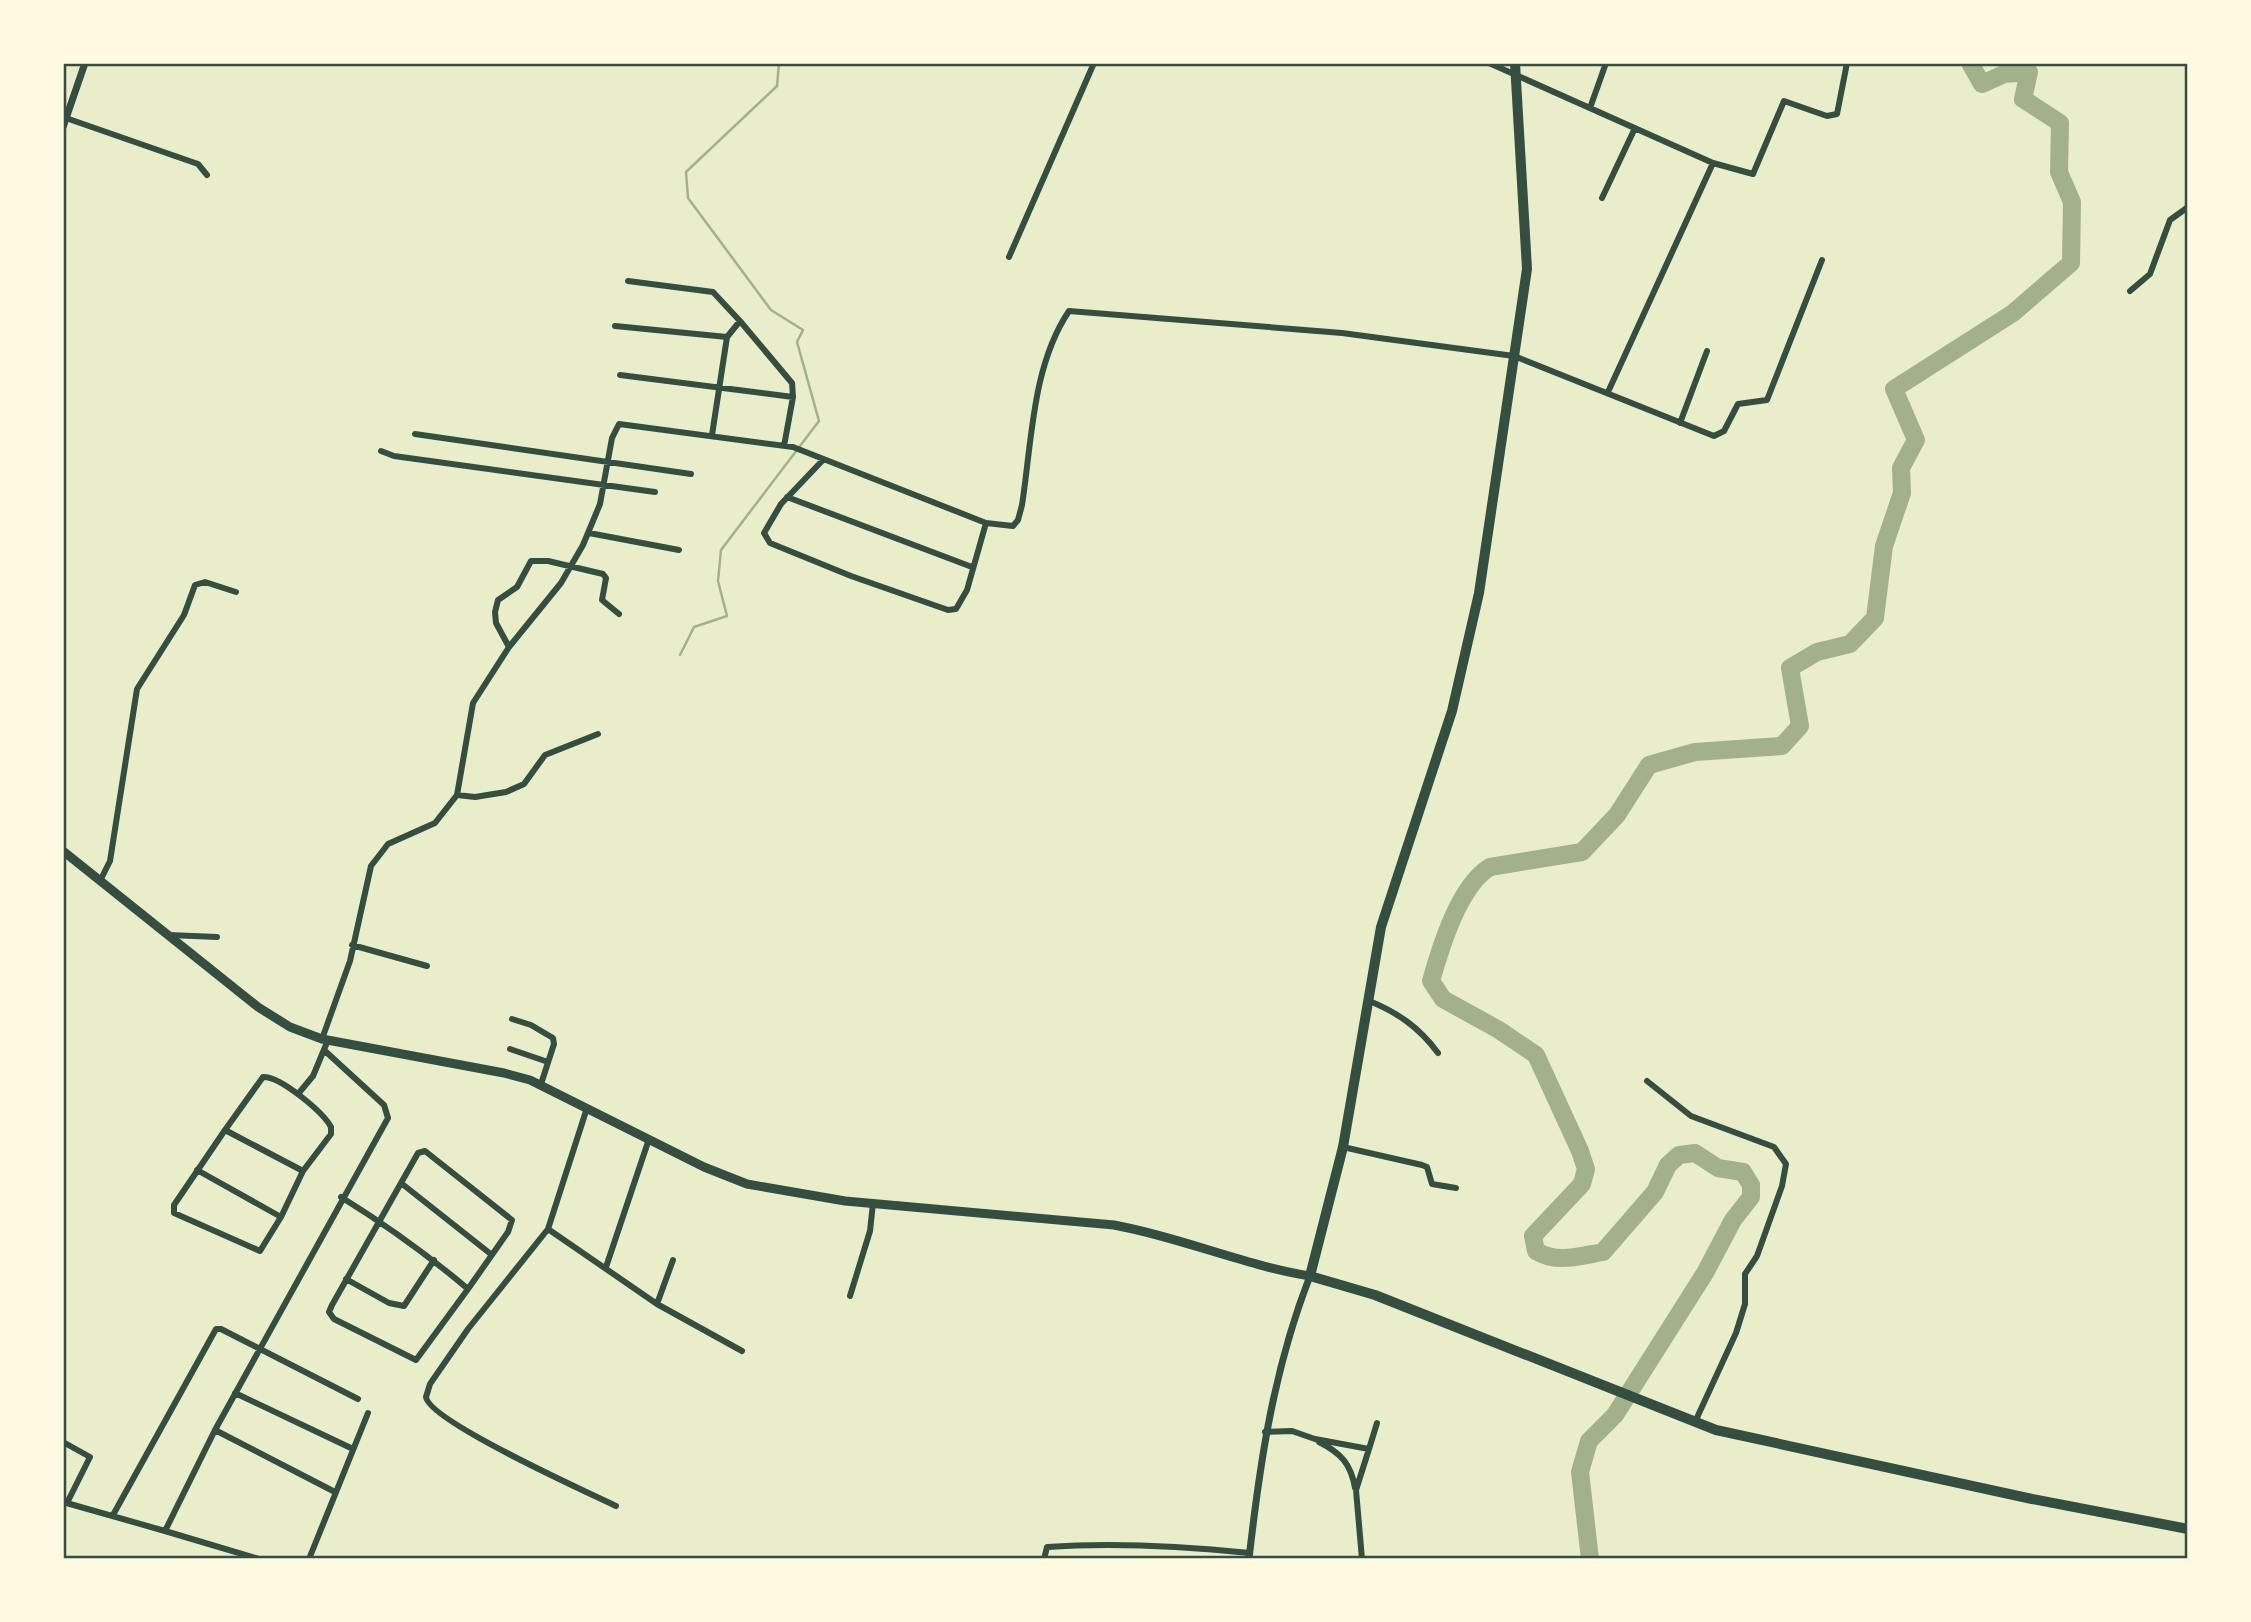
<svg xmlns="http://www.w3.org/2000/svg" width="2251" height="1622" viewBox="0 0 2251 1622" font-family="'Zilla Slab',serif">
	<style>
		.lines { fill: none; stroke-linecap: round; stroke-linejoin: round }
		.stream { stroke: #a3b18a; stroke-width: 2.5 }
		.river { stroke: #a3b18a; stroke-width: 18 }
		.minor { stroke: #344e41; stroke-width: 6 }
		.tertiary { stroke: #344e41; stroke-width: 7 }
		.secondary { stroke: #344e41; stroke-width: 9 }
		.primary { stroke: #344e41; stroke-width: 10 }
		.neatline { fill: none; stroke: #344e41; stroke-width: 2.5 }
	</style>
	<rect width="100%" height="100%" fill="#e9edc9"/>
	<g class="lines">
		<path class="stream" d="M680 655 694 627 727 616 718 581 721 550 819 421 797 342 803 330 771 310 688 198 686 172 777 86 779 63"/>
		<path class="river" d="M1590 1559 1580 1472 1589 1441 1615 1415 1705 1273 1733 1220 1751 1197V1185L1743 1172 1718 1168 1695 1153 1679 1155 1668 1165 1655 1192 1603 1252C1580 1256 1557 1264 1536 1251L1533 1236 1582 1184 1586 1169 1580 1151 1536 1055 1499 1030 1443 999 1431 981C1441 946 1459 886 1490 867L1582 852 1617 815 1649 765 1695 752 1782 746 1800 726 1790 668 1817 652 1850 644 1875 618 1884 546 1902 493 1901 468 1916 440 1894 389 2013 313 2071 263 2072 202 2059 172 2060 123 2023 99 2029 72 2004 74 1982 84 1970 63"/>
		<path class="minor" d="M1489 63 1713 163 1753 174 1784 101 1827 116 1837 114 1847 63
			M1590 108 1606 63
			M63 117 198 164 207 175
			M1602 198 1635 128
			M1009 257 1094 63
			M628 281 713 292 740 321
			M2130 291 2150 274 2170 220 2188 207
			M615 326 727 337
			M620 375 793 397
			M1608 392 1713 163
			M1680 423 1707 351
			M415 434 691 474
			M712 435 727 337 740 321 792 383 793 397 784 446
			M381 451 394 456 655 492
			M822 461 781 504 764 533 770 543 851 576 948 610 956 609 967 590 986 523
			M787 497 972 567
			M589 533 679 550
			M509 647 496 623 495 612 498 600 517 587 531 561H548L603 574 606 578 602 600 619 614
			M457 795 475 797 506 792 524 784 545 755 598 734
			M101 879 110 861 137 689 184 615 195 585 205 582 236 592
			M169 935 217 937
			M352 945 427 966
			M1367 1000C1397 1012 1419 1027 1438 1053
			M512 1019 531 1025 553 1038 554 1044 541 1084
			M322 1039 350 961 371 866 388 844 435 823 457 795 473 703 509 647 561 583 583 545 600 504 612 438 619 424 793 447 986 523 1013 526 1018 520 1022 505C1032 441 1032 366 1069 311L1342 333 1514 356 1714 436 1724 431 1738 404 1767 400 1822 260
			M510 1049 548 1062
			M263 1077C280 1076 323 1112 331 1127V1134L303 1171 225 1130Z
			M1647 1081 1691 1116 1774 1147 1786 1164 1782 1186 1757 1256 1745 1274V1304L1736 1333 1695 1422
			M298 1094 313 1076 328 1040
			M587 1108 548 1229 468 1329 430 1384 426 1397C429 1421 587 1492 616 1506
			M225 1130 174 1205V1213L260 1251 281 1217 303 1171
			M1343 1147 1422 1165 1427 1167 1432 1184 1456 1188
			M197 1170 281 1217
			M401 1183 492 1255
			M341 1197C386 1225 428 1255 468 1289L416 1360 334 1319 329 1312 332 1305 418 1153 425 1151 512 1220 508 1232 468 1289
			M548 1229 657 1304 742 1351
			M606 1267 649 1139
			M346 1279 389 1303 404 1306 434 1260
			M850 1296 870 1231 873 1203
			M657 1304 673 1260
			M235 1393 353 1449
			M215 1430 335 1492
			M1265 1432 1292 1431 1315 1439 1369 1449 1356 1490 1362 1559
			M63 1442 90 1457 67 1503
			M1319 1442C1341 1453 1351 1464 1355 1488
			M1369 1449 1377 1423
			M63 1502 165 1531
			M113 1515 216 1329H221L358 1399
			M259 1559 165 1531 215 1430 388 1118 384 1105 324 1050
			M309 1559 368 1413
			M1044 1559 1047 1547C1116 1542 1182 1546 1250 1553"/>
		<path class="tertiary" d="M63 127 85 63
			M1249 1559C1260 1461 1274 1368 1310 1276"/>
		<path class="secondary" d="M63 851 258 1007 290 1027 322 1039 504 1073 530 1080 704 1167 747 1184 845 1201 1114 1225C1180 1237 1243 1265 1310 1276"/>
		<path class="primary" d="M1515 63 1527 269 1479 593 1452 711 1381 927 1343 1147 1310 1276 1375 1295 1716 1430 2032 1499 2188 1529"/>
	</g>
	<rect width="2251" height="1622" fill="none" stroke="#fefae0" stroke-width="130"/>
	<rect x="65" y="65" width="2121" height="1492" class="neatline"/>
</svg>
